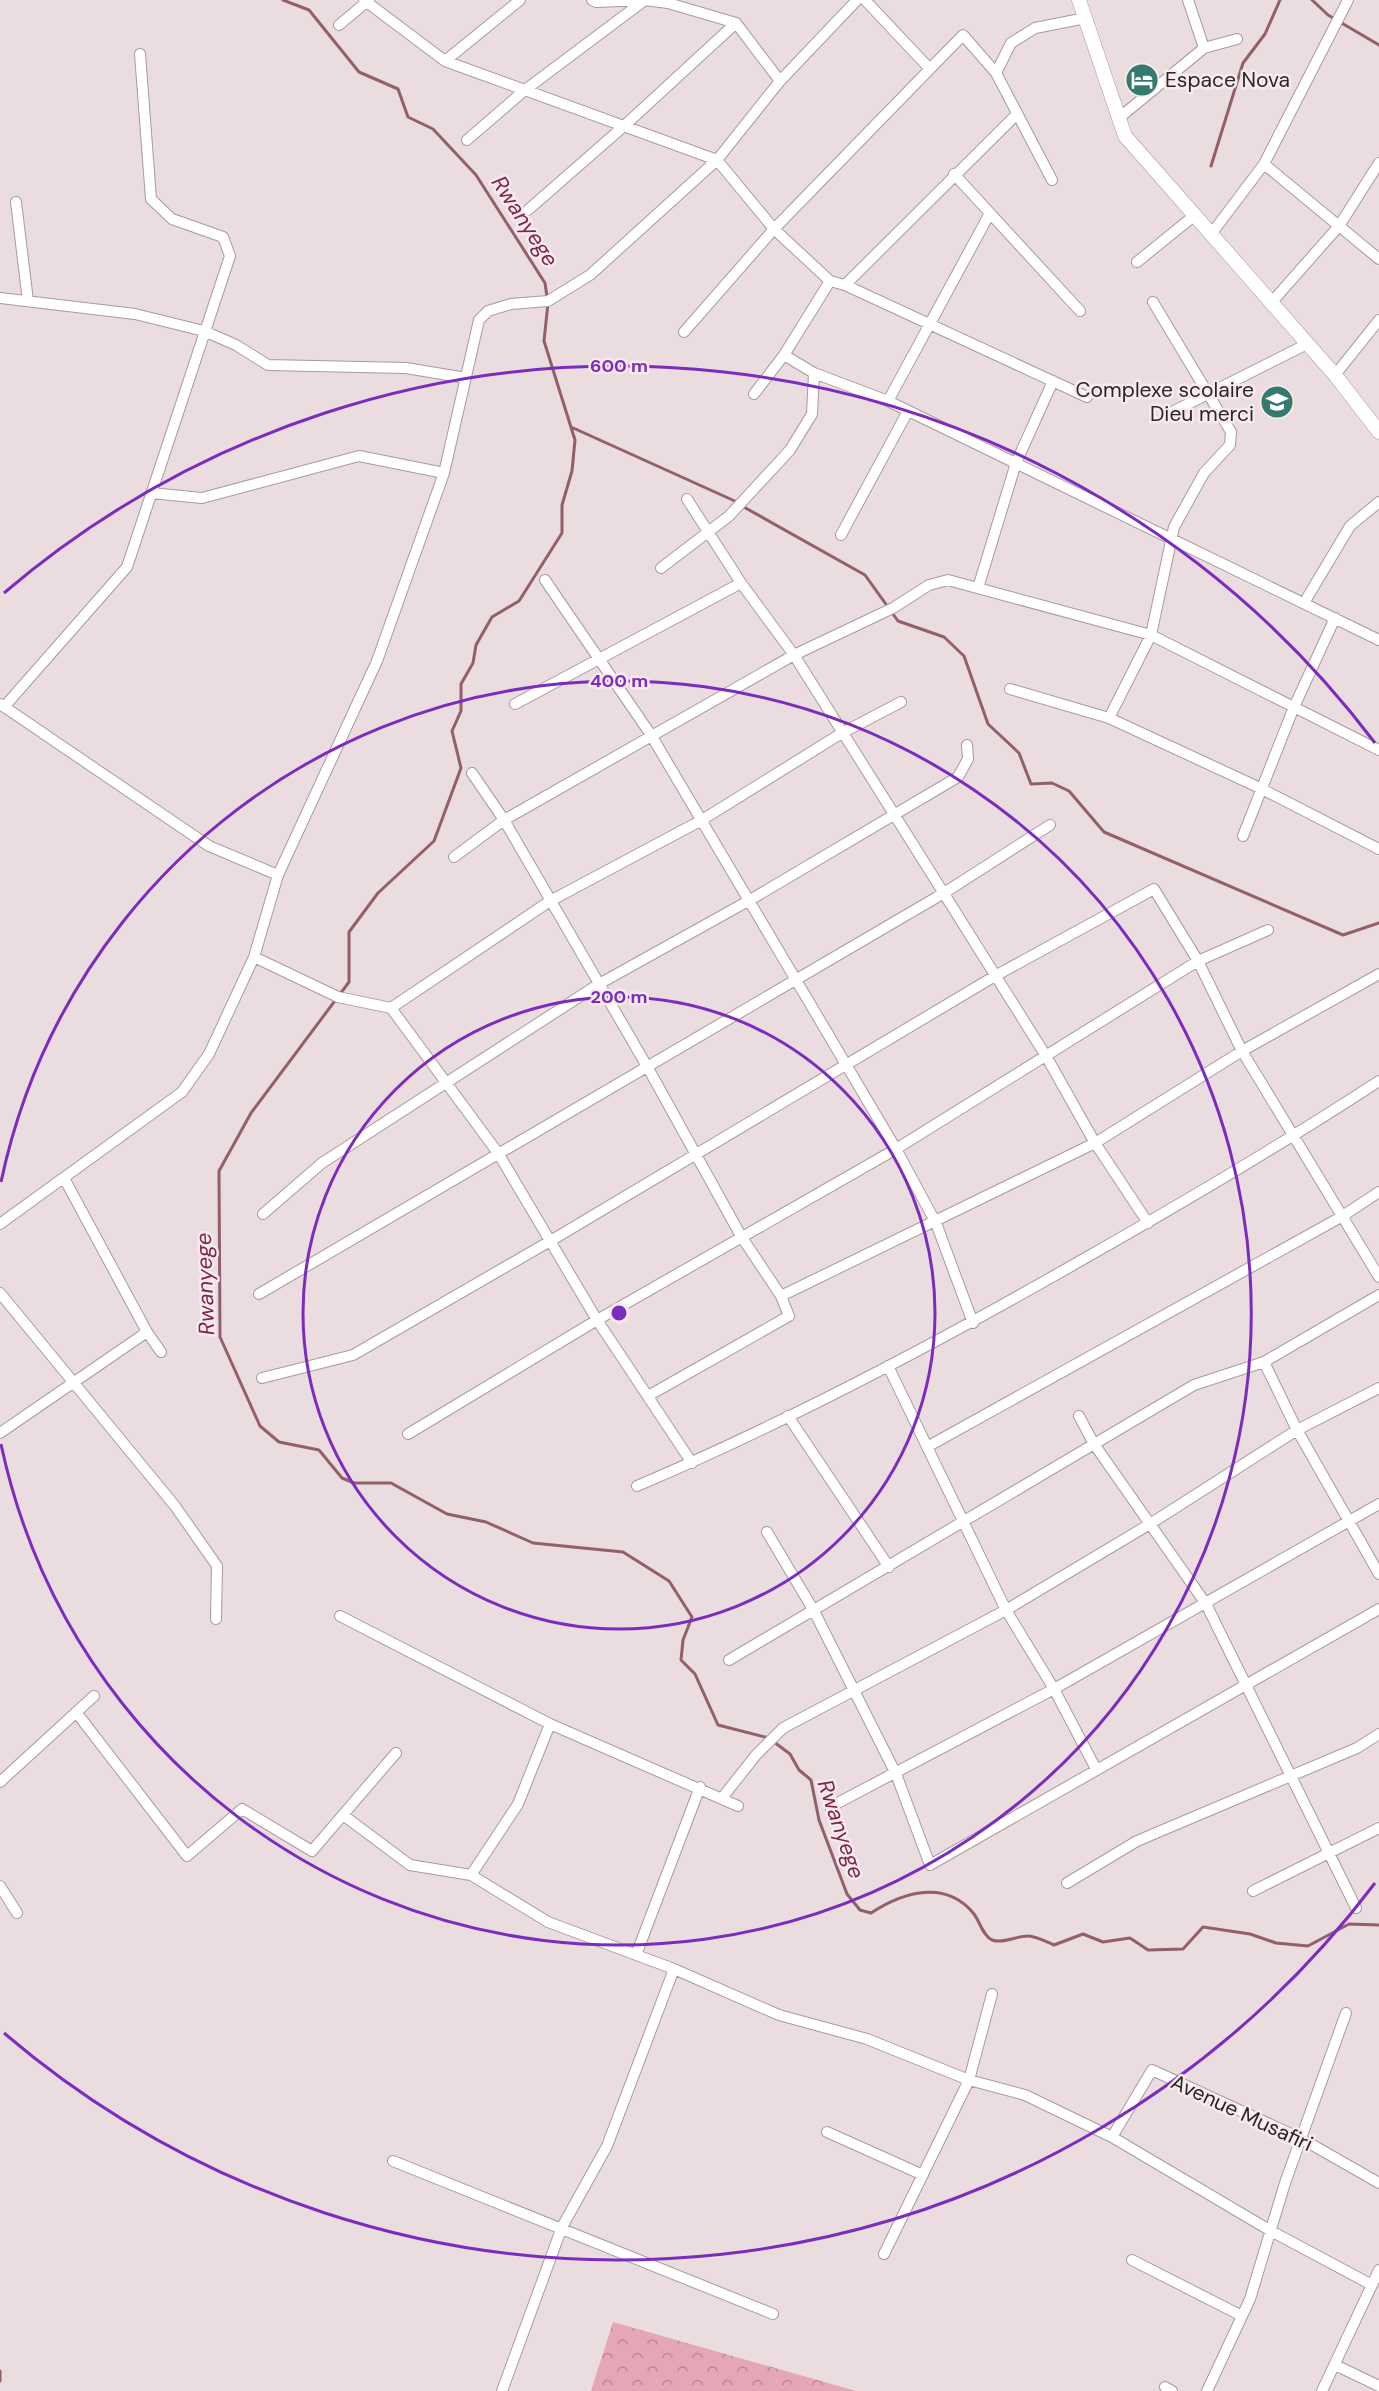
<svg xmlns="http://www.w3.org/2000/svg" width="1379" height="2391" viewBox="0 0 1379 2391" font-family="'DM Sans',sans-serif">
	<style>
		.forest { fill: url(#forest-crowns) }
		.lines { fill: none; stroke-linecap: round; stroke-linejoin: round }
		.stream { stroke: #925f6d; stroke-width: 3 }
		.minor-casing { stroke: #a89a9d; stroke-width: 12 }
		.tertiary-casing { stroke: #a89a9d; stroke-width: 15 }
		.minor { stroke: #fff; stroke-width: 10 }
		.tertiary { stroke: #fff; stroke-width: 14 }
		.ring { fill: none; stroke: #7b2cbf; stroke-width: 3 }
		.labels { text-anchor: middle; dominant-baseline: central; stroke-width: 5; stroke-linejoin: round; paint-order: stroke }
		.poi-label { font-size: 21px; fill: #2b2526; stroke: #f9eaed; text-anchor: start }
		.street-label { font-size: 21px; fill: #2b2526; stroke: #f9eaed }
		.water-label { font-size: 22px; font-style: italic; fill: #7b2644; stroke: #f9eaed }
		.centre { fill: #7b2cbf; stroke: #f9eaed; stroke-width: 3 }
		.ring-label { font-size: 18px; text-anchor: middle; font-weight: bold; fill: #7b2cbf; stroke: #f9eaed; stroke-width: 5; stroke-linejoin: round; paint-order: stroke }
	</style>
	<defs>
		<pattern id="forest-crowns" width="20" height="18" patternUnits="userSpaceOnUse" patternTransform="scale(1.5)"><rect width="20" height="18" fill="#e5a6b6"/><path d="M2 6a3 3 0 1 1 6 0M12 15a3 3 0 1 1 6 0" fill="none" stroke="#ba8794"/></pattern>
	</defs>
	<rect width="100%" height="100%" fill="#ebdce0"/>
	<path class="forest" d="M613 2322 856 2391H591Z"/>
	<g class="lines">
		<path class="stream" d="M283 0 309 10 359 72 398 89 408 117 433 129 476 175 545 283 547 297
			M1312 0 1328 15 1379 45
			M1211 166 1243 63 1265 34 1280 0
			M548 303 544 341 575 440 572 471 562 505V533L519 601 492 617 476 645 473 663 461 684V711L452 731 461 768 434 841 378 893 349 932V982L251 1113 219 1171 220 1337 260 1426 279 1442 319 1450 342 1478 354 1483H391L447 1514 486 1522 533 1543 623 1552 669 1581 692 1617 683 1640 681 1660 695 1674 718 1725 769 1738
			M571 427 737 502
			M742 506 865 575 898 621 944 637 964 656 988 724 1019 753 1031 784 1052 783 1069 791 1104 832 1343 935 1379 923
			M774 1742 790 1754 799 1770 811 1780 819 1820 847 1894 860 1910 871 1913C903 1892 946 1879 974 1914 980 1922 983 1936 992 1940 1004 1944 1016 1936 1028 1936 1036 1936 1047 1942 1054 1945L1083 1934 1103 1942 1130 1938 1148 1950 1183 1949 1203 1927 1250 1934 1276 1943 1308 1946 1349 1924 1379 1925
			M0 2371V2381"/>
		<defs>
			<path id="minor" d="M364 0 445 61 717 160 774 229 830 281 845 285 1087 397
				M592 0 596 2 645 0 668 3 736 23 780 81
				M865 0 930 69
				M1188 0 1204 48
				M339 25 369 0
				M445 61 520 0
				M996 73 1011 43 1035 28 1086 18
				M1119 118 1204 48 1237 39
				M467 140 525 90 645 0
				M1264 164 1379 259
				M954 174 1080 311
				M16 202 28 301
				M528 210 624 126 736 23
				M1212 233 1264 164 1348 0
				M1137 262 1195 215
				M845 285 1017 114
				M0 298 135 314 204 331 236 345 268 365 406 368 466 378
				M1271 303 1339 226 1379 163
				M684 332 774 229 963 35 996 73 1052 180
				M784 355 814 373 888 401 1379 640
				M1335 375 1379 320
				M754 394 784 355 830 281
				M888 401 990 213
				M1174 411 1307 344
				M151 493 202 498 359 456 444 473
				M687 499 741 583 794 655 1046 1056 1095 1143 1148 1223
				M841 535 908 411
				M661 568 729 516 790 450 812 414 814 373
				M545 580 651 735 896 1149 936 1223 973 1323
				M978 588 1016 463 1053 381
				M1304 603 1350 526 1379 502
				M1010 689 1109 718 1260 788 1379 849
				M0 704 209 846 278 875
				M515 704 741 583
				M4 707 127 567 230 256 223 237 172 219 151 199 140 54
				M1109 718 1151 635 1174 527 1204 473 1230 445 1231 432 1153 302
				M472 773 504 820 648 1068 741 1236 781 1296 789 1316 648 1396
				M1243 836 1294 707 1335 618
				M454 857 504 820 794 655 893 608 929 585 948 580 1151 635 1379 750
				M254 957 338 997 391 1008 498 1153 597 1320 692 1463
				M391 1008 550 901 702 820 842 733 901 702
				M64 1178 147 1332 161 1352
				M263 1214 322 1163 599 984 750 900 958 777 968 759 967 745
				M0 1224 182 1092 209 1054 254 957 278 875 377 661 444 473 479 320 488 311 511 304 548 301 590 275 717 160 780 81 857 0
				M0 1293 175 1506 217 1566 216 1619
				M259 1294 944 893 1050 825
				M781 1296 1095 1143 1242 1051 1379 974
				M1264 1362 1297 1430 1379 1574
				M888 1366 1006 1610 1054 1689 1096 1769
				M262 1378 353 1355 552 1240 995 976 1154 889 1198 961 1242 1051 1379 1277
				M788 1416 889 1567
				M1079 1416 1094 1444 1206 1604 1356 1908
				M0 1433 147 1332
				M408 1434 597 1320 896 1149 1198 961 1268 930
				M927 1447 1341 1217 1379 1192
				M637 1486C792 1420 941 1341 1087 1257 1186 1201 1284 1143 1379 1081
				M767 1532 814 1611 896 1774 930 1865 1379 1609
				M340 1616 550 1724 738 1806
				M729 1660 1194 1385 1264 1362 1379 1295
				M76 1712 187 1856 242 1809 312 1851 396 1753
				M0 1782 94 1696
				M722 1798 756 1755 783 1728 1006 1610 1150 1524 1297 1430 1379 1388
				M830 1807 1054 1689 1379 1504
				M343 1815 410 1865 471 1875 548 1922 674 1969 779 2015 867 2039 969 2080 1025 2095 1112 2137 1152 2070 1302 2139 1379 2183
				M471 1875 518 1804 550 1724
				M1067 1883 1137 1841 1357 1748 1379 1734
				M0 1886 17 1913
				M1253 1891 1379 1828
				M636 1955 700 1787
				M827 2132 923 2175
				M1112 2137 1271 2231 1372 2285
				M393 2161 773 2314
				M884 2254 969 2080 992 1994
				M1132 2260 1242 2316
				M1335 2365 1379 2386
				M1165 2387 1172 2391
				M502 2391 562 2227 607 2146 674 1969
				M1207 2391 1250 2299 1285 2183 1346 2013
				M1322 2391 1379 2270"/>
			<path id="tertiary" d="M1079 0 1125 136 1335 375 1379 432"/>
		</defs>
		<use href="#minor" class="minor-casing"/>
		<use href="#tertiary" class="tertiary-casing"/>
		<use href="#minor" class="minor"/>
		<use href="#tertiary" class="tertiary"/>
	</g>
	<g class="ring">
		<circle cx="619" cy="1313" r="316"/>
		<path d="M1 1182A632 632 0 1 1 1 1444"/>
		<path d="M1375 1883A947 947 0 0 1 4 2033M4 593A947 947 0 0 1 1375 743"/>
	</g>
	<defs>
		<symbol id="hotel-disc" viewBox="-11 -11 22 22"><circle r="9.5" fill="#347a6f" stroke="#f9eaed"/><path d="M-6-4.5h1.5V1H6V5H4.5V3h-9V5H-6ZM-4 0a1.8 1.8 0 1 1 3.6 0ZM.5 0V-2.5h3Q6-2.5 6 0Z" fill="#fff"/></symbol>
		<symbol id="school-disc" viewBox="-11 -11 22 22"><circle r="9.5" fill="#347a6f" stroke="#f9eaed"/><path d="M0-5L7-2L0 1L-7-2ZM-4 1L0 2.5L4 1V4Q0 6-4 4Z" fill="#fff"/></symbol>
	</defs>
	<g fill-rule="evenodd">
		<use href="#hotel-disc" x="1123" y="61" width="38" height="38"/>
		<use href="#school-disc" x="1258" y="383" width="38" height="38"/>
	</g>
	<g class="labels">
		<g class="poi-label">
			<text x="1165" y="80">Espace Nova</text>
			<text x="1254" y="390" text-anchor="end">Complexe scolaire<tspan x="1254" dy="24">Dieu merci</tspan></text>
		</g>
		<g class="street-label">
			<text transform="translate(1242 2113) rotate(25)">Avenue Musafiri</text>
		</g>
		<g class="water-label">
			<text transform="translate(525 221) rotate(57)">Rwanyege</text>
			<text transform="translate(205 1284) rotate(-92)">Rwanyege</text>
			<text transform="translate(841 1829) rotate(71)">Rwanyege</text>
		</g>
	</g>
	<circle cx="619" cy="1313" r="9" class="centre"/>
	<g class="ring-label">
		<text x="619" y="372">600 m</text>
		<text x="619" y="687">400 m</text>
		<text x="619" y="1003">200 m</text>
	</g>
</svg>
